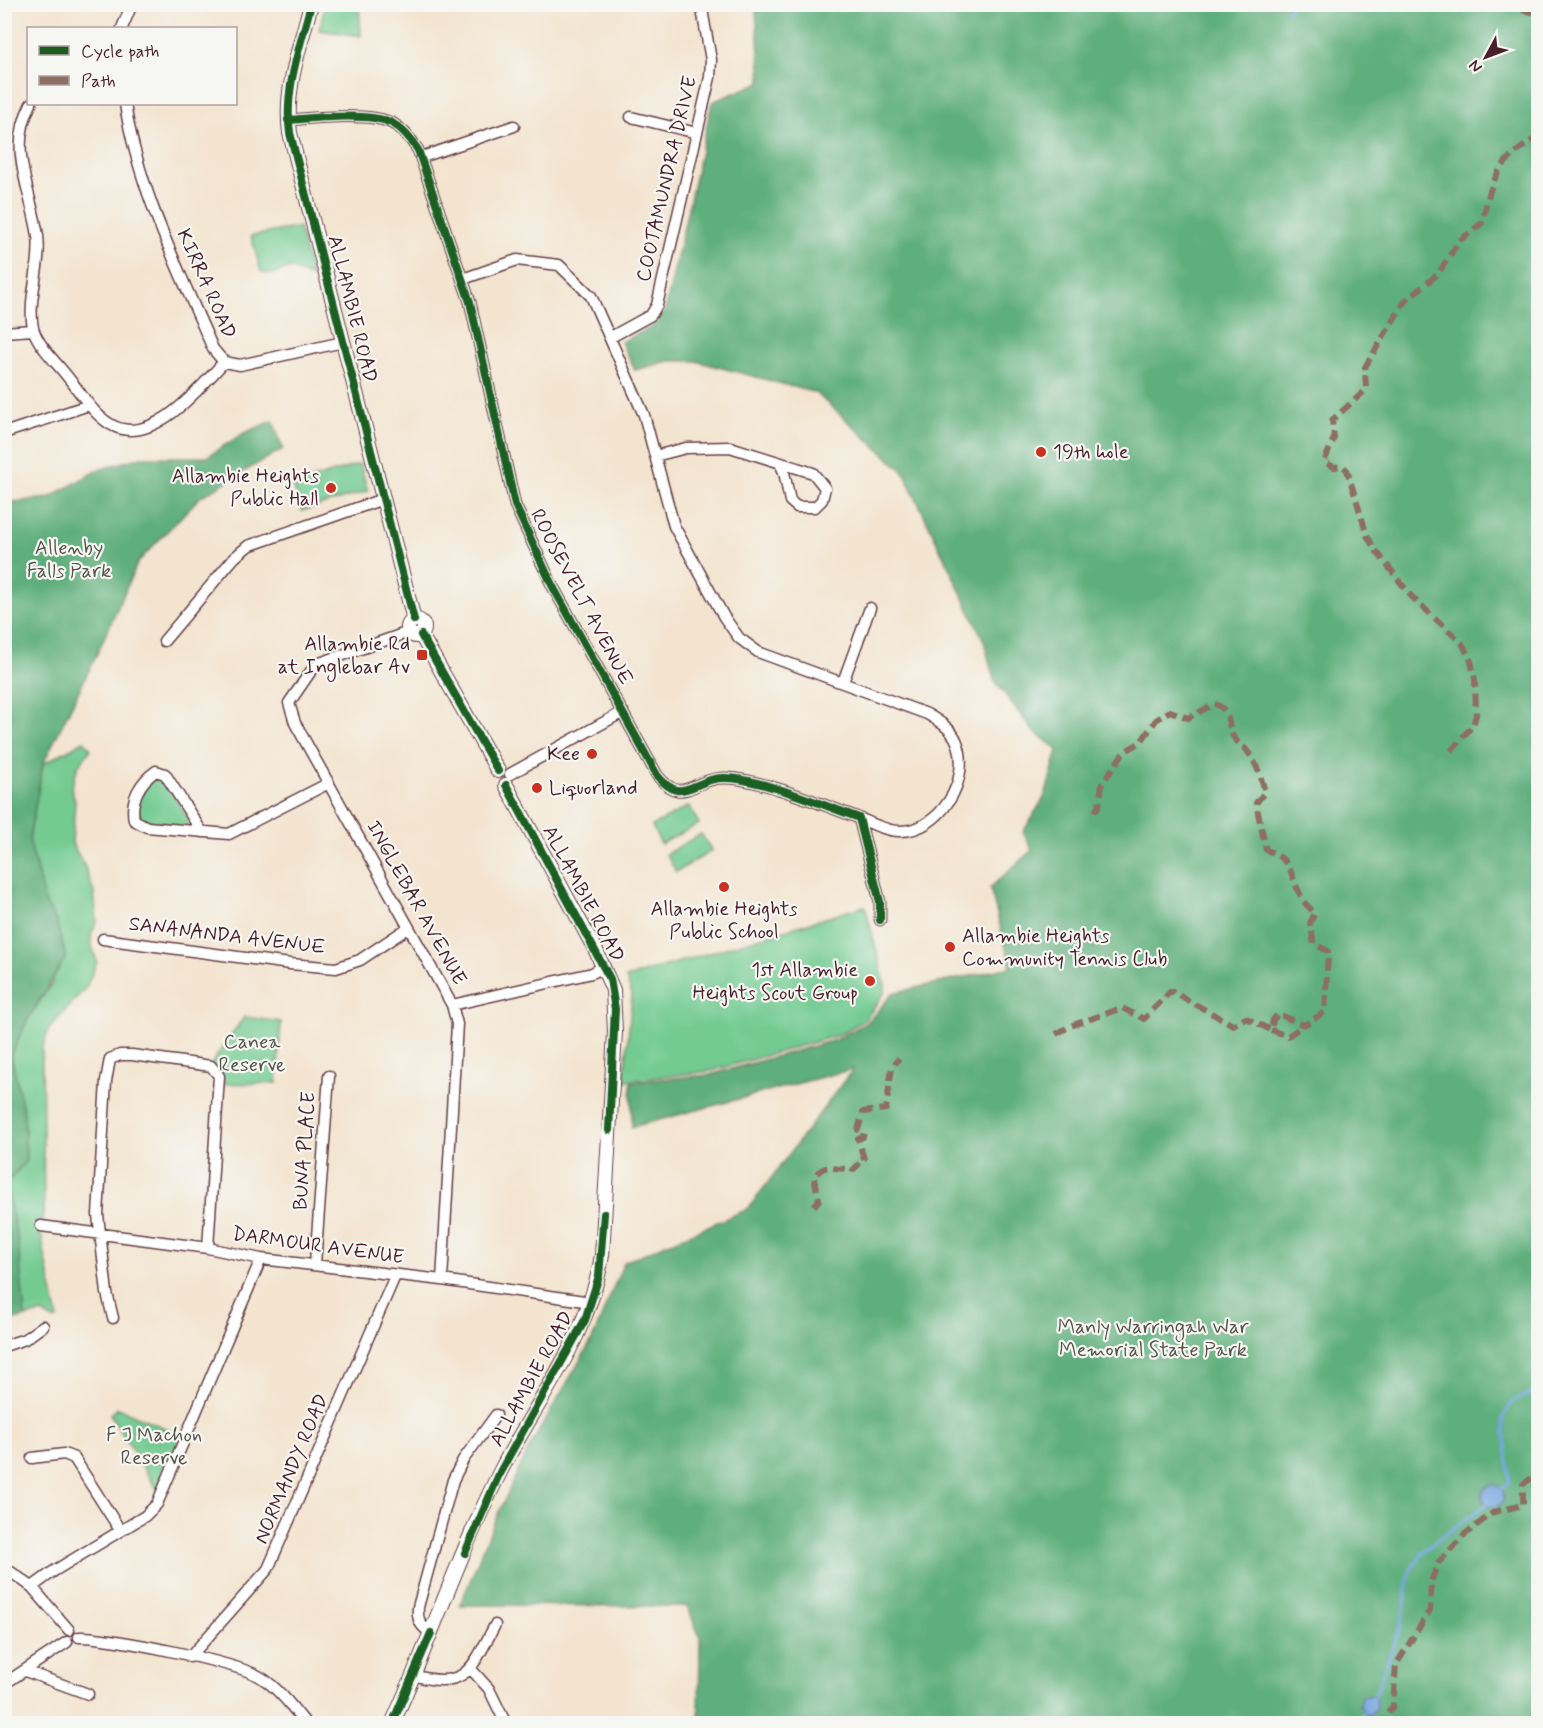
<svg xmlns="http://www.w3.org/2000/svg" width="1543" height="1728" viewBox="0 0 1543 1728" font-family="Mynerve,sans-serif">
	<style>
		.green { fill: #73cb92; stroke: #5e755e; stroke-width: 1.5 }
		.forest { fill: #5eaf7c; stroke: #546754; stroke-width: 1.5 }
		.water { fill: #77a7e1; stroke: #606386; stroke-width: 1.5 }
		.lines { fill: none; stroke-linecap: round; stroke-linejoin: round }
		.stream { stroke: #77a7e1; stroke-width: 3 }
		.minor-casing { stroke: #633d44; stroke-width: 13 }
		.major-casing { stroke: #633d44; stroke-width: 16 }
		.minor { stroke: #fff; stroke-width: 10 }
		.major { stroke: #fff; stroke-width: 14 }
		.quiet { stroke: #8d6e63; stroke-width: 6; stroke-dasharray: 12 6; stroke-linecap: butt }
		.cycleway-casing { stroke: #f6f6f2; stroke-width: 11 }
		.cycleway { stroke: #1b5e20; stroke-width: 8 }
		.poi-dot { fill: #c8321e; stroke: #f6f6f2; stroke-width: 2 }
		.labels { text-anchor: middle; dominant-baseline: central; stroke-width: 4.5; stroke-linejoin: round; paint-order: stroke }
		.street-label { font-size: 20px; fill: #4a1f2b; stroke: #f6f6f2 }
		.poi-label { font-size: 20px; fill: #4a1f2b; stroke: #f6f6f2; text-anchor: end }
		.park-label { font-size: 20px; fill: #56534a; stroke: #f6f6f2 }
	</style>
	<rect width="100%" height="100%" fill="#f6f6f2"/>
	<filter id="ink" filterUnits="userSpaceOnUse"><feTurbulence type="fractalNoise" baseFrequency=".0167" numOctaves="2"/><feDisplacementMap in="SourceGraphic" scale="12" xChannelSelector="R" yChannelSelector="G"/><feConvolveMatrix kernelMatrix="1 2 1 2 8 2 1 2 1" color-interpolation-filters="sRGB"/></filter>
	<filter id="wash" filterUnits="userSpaceOnUse"><feTurbulence type="fractalNoise" baseFrequency=".008" numOctaves="4" result="noise"/><feDisplacementMap in="SourceGraphic" scale="24" xChannelSelector="R" yChannelSelector="G"/><feGaussianBlur stdDeviation="1.35" result="paint"/><feColorMatrix in="noise" values="0 0 0 0 0 0 0 0 0 0 0 0 0 0 0 0 0 1.4 0 .05"/><feComposite in="paint" operator="in"/></filter>
	<g filter="url(#wash)">
		<rect width="100%" height="100%" fill="#f3e4cf"/>
		<path class="green" d="M325 5H359L361 36 319 30Z
			M299 227 312 277 290 268 273 274 261 272 251 236Z
			M360 464 368 491 302 511 293 485Z
			M84 741 91 749 78 766 71 788 75 801 72 843 85 867 94 893 97 922 91 934 92 946 97 962 86 987 49 1029 42 1049 44 1208 42 1221 36 1225 35 1228 41 1235 58 1319 53 1320 42 1313 25 1317 6 1184 26 1161 24 1114 11 1055 29 1017 53 982 57 923 44 900 29 839 43 764Z
			M157 774 161 776 188 818 189 827 139 819C136 800 143 787 157 774Z
			M689 806 699 824 661 844 652 826Z
			M701 834 712 851 676 872 666 854Z
			M865 906 885 984V992L866 1019 839 1035 711 1071 624 1081 632 995 626 978Z
			M244 1017 281 1022 277 1083 223 1084 211 1064Z
			M118 1408 181 1435 158 1491 110 1414Z"/>
		<path class="forest" d="M759 5H1538V1723H699L700 1637 687 1606 460 1605 495 1520 529 1448 592 1340 624 1262 748 1209 853 1069 632 1127 631 1082 710 1075 835 1040 868 1022 893 993 1011 967 990 888 1032 850 1023 832 1045 796 1058 750 1033 731 994 680 984 641 903 471 816 393 696 361H669L635 370 621 342 652 327 665 311 712 102 761 82 756 11Z
			M273 421 283 449 200 497 138 562 97 654 43 764 29 839 44 900 57 923 66 957 29 1017 11 1055 24 1114 26 1161 6 1184 18 1242 25 1317 5 1323V503L49 498 98 470 141 457H207L244 433Z"/>
		<path class="water" d="M1482 1496a11 11 0 1 1 22 0a11 11 0 1 1-22 0Z
			M1376 1695 1377 1708 1368 1716 1359 1705 1361 1697Z"/>
		<g class="lines">
			<path class="stream" d="M1288 11 1291 4
				M1500 1490 1510 1481 1503 1417 1513 1401 1538 1390
				M1374 1698 1402 1623 1410 1570 1427 1548 1488 1503
				M1351 1724 1365 1711"/>
		</g>
	</g>
	<g filter="url(#ink)">
		<g class="lines">
			<defs>
				<path id="minor" d="M122 28 132 4
					M31 104C7 150 31 189 38 236 42 266 27 298 33 328 37 345 59 365 70 380 82 394 93 414 110 424 150 449 199 389 224 362
					M125 104C138 189 179 270 213 349L224 362 240 365 343 342
					M631 117 697 133
					M288 120C315 118 368 112 392 123 403 129 411 139 418 150L470 302 515 505 552 585 657 775C682 807 693 779 722 778 754 776 826 806 859 818L880 902V920
					M422 157 514 126
					M463 279 517 260 559 265 591 296 644 415 674 526 724 617 739 638 758 652 927 714C939 721 952 729 957 742 972 779 940 832 899 831 886 831 871 823 859 818
					M4 332 33 330
					M611 337 651 315 657 305 710 77 711 60 701 4
					M4 433 89 405
					M655 456 686 448 730 447 813 473 825 488 822 500 815 507H797L790 501 784 472 780 463
					M409 632 320 663 311 671 289 703 295 723 452 1005 457 1024 442 1280
					M164 641 234 558 248 546 383 499
					M843 682 870 608
					M510 774 623 712
					M202 832 165 774 156 771C140 782 130 799 134 820L147 827 229 834 329 783
					M103 939 290 964 336 968 360 960 408 928
					M452 1005 592 973 604 967
					M41 1226 208 1248 261 1259 442 1280 591 1302
					M315 1264 329 1076
					M113 1318 107 1293 98 1215 106 1081 110 1059 120 1055H132L211 1066 219 1076 208 1248
					M4 1346 25 1339 43 1326
					M32 1458 64 1454 74 1458 120 1530
					M4 1567 32 1587 69 1630
					M32 1587 54 1571 145 1516 157 1504 261 1259
					M431 1633C420 1626 417 1620 418 1607L453 1480 463 1460 496 1415
					M79 1637C107 1636 240 1663 262 1678 279 1689 293 1708 306 1724
					M190 1657 268 1569 395 1276
					M471 1669 489 1689 506 1724
					M25 1671 88 1694
					M413 1675C467 1691 472 1668 495 1625
					M4 1684 67 1642"/>
				<path id="major" d="M311 4C300 47 284 89 290 133L414 620
					M408 628a8 8 0 1 1 16 0a8 8 0 1 1-16 0Z
					M421 635 498 771
					M392 1724C430 1641 459 1554 500 1472 536 1401 590 1336 602 1255L615 1032 613 990 597 953 506 785"/>
			</defs>
			<use href="#minor" class="minor-casing"/>
			<use href="#major" class="major-casing"/>
			<use href="#minor" class="minor"/>
			<use href="#major" class="major"/>
			<path class="quiet" d="M1522 10 1538 13
				M1451 751 1473 725 1476 715 1475 680 1471 661 1462 643 1411 596 1374 548 1367 535 1347 470 1343 466 1334 467 1324 462 1334 438 1332 420 1366 390 1365 367 1405 301 1438 274 1459 241 1482 223C1492 177 1497 162 1538 137
				M1271 1030 1288 1036 1304 1025
				M1056 1034 1070 1026 1122 1008 1144 1019 1171 991 1233 1025 1246 1018 1271 1030 1273 1020 1278 1014 1304 1025 1325 1012 1328 951 1314 944 1310 923 1315 913C1311 909 1304 904 1302 898 1289 876 1295 860 1266 850L1256 803 1265 792C1261 777 1257 764 1248 752 1244 746 1238 744 1234 738 1226 725 1232 709 1214 704L1188 718 1170 711 1156 720 1141 742 1124 752 1102 784 1099 805 1094 813
				M814 1206 819 1200 814 1177C827 1160 832 1172 850 1168L853 1170 864 1159 858 1139 863 1137 864 1132 858 1130 863 1112 886 1109 892 1068 899 1058
				M1375 1724 1383 1721 1393 1706 1396 1665 1430 1610 1431 1581 1439 1562 1465 1534 1494 1512 1523 1505V1484L1538 1474"/>
			<defs>
				<path id="cycleway" d="M311 4C300 47 284 89 290 133L414 620
					M288 120C315 118 368 112 392 123 403 129 411 139 418 150L470 302 515 505 552 585 657 775C682 807 693 779 722 778 754 776 826 806 859 818L880 902V920
					M421 635 498 771
					M506 785 610 979 615 1009 609 1130
					M465 1553 500 1472 585 1320 599 1276 604 1214
					M392 1724 431 1633"/>
			</defs>
			<use href="#cycleway" class="cycleway-casing"/>
			<use href="#cycleway" class="cycleway"/>
		</g>
	</g>
	<g class="poi-dot">
		<circle cx="1041" cy="452" r="6"/>
		<circle cx="331" cy="488" r="6"/>
		<rect x="416" y="649" width="12" height="12" rx="3"/>
		<circle cx="592" cy="754" r="6"/>
		<circle cx="537" cy="788" r="6"/>
		<circle cx="724" cy="887" r="6"/>
		<circle cx="950" cy="947" r="6"/>
		<circle cx="870" cy="981" r="6"/>
	</g>
	<g class="labels">
		<g class="street-label">
			<text transform="translate(667 179) rotate(-77)">COOTAMUNDRA DRIVE</text>
			<text transform="translate(206 284) rotate(66)">KIRRA ROAD</text>
			<text transform="translate(352 309) rotate(76)">ALLAMBIE ROAD</text>
			<text transform="translate(581 597) rotate(62)">ROOSEVELT AVENUE</text>
			<text transform="translate(583 894) rotate(62)">ALLAMBIE ROAD</text>
			<text transform="translate(416 903) rotate(61)">INGLEBAR AVENUE</text>
			<text transform="translate(227 936) rotate(7)">SANANANDA AVENUE</text>
			<text transform="translate(305 1151) rotate(-86)">BUNA PLACE</text>
			<text transform="translate(318 1246) rotate(8)">DARMOUR AVENUE</text>
			<text transform="translate(532 1379) rotate(-61)">ALLAMBIE ROAD</text>
			<text transform="translate(292 1469) rotate(-67)">NORMANDY ROAD</text>
		</g>
		<g class="poi-label">
			<text x="1053" y="452" text-anchor="start">19th hole</text>
			<text x="319" y="476">Allambie Heights<tspan x="319" dy="23">Public Hall</tspan></text>
			<text x="410" y="644">Allambie Rd<tspan x="410" dy="23">at Inglebar Av</tspan></text>
			<text x="580" y="754">Kee</text>
			<text x="549" y="788" text-anchor="start">Liquorland</text>
			<text x="724" y="909" text-anchor="middle">Allambie Heights<tspan x="724" dy="23">Public School</tspan></text>
			<text x="962" y="936" text-anchor="start">Allambie Heights<tspan x="962" dy="23">Community Tennis Club</tspan></text>
			<text x="858" y="970">1st Allambie<tspan x="858" dy="23">Heights Scout Group</tspan></text>
		</g>
		<g class="park-label">
			<text x="69" y="548">Allenby<tspan x="69" dy="23">Falls Park</tspan></text>
			<text x="252" y="1042">Canea<tspan x="252" dy="23">Reserve</tspan></text>
			<text x="1153" y="1327">Manly Warringah War<tspan x="1153" dy="23">Memorial State Park</tspan></text>
			<text x="154" y="1435">F J Machon<tspan x="154" dy="23">Reserve</tspan></text>
		</g>
	</g>
	<rect width="1543" height="1728" fill="none" stroke="#f6f6f2" stroke-width="24"/>
	<rect x="27" y="27" width="210" height="78" fill="#f6f6f2" stroke="#b1a0a2" stroke-width="1.5"/>
	<rect x="39" y="46" width="30" height="9" fill="#1b5e20" stroke="#b1a0a2" stroke-width="1.5"/>
	<text x="81" y="57" font-size="18" fill="#4a1f2b">Cycle path</text>
	<rect x="39" y="76" width="30" height="9" fill="#8d6e63" stroke="#b1a0a2" stroke-width="1.5"/>
	<text x="81" y="87" font-size="18" fill="#4a1f2b">Path</text>
	<g transform="translate(1486 57) rotate(229)" stroke="#f6f6f2" stroke-width="4.5" paint-order="stroke">
	<path d="M0-4.5L10 22L0 15L-10 22Z" fill="#4a1f2b"/>
	<text y="-9" font-size="16" font-weight="bold" text-anchor="middle" fill="#4a1f2b">N</text>
	</g>
</svg>
